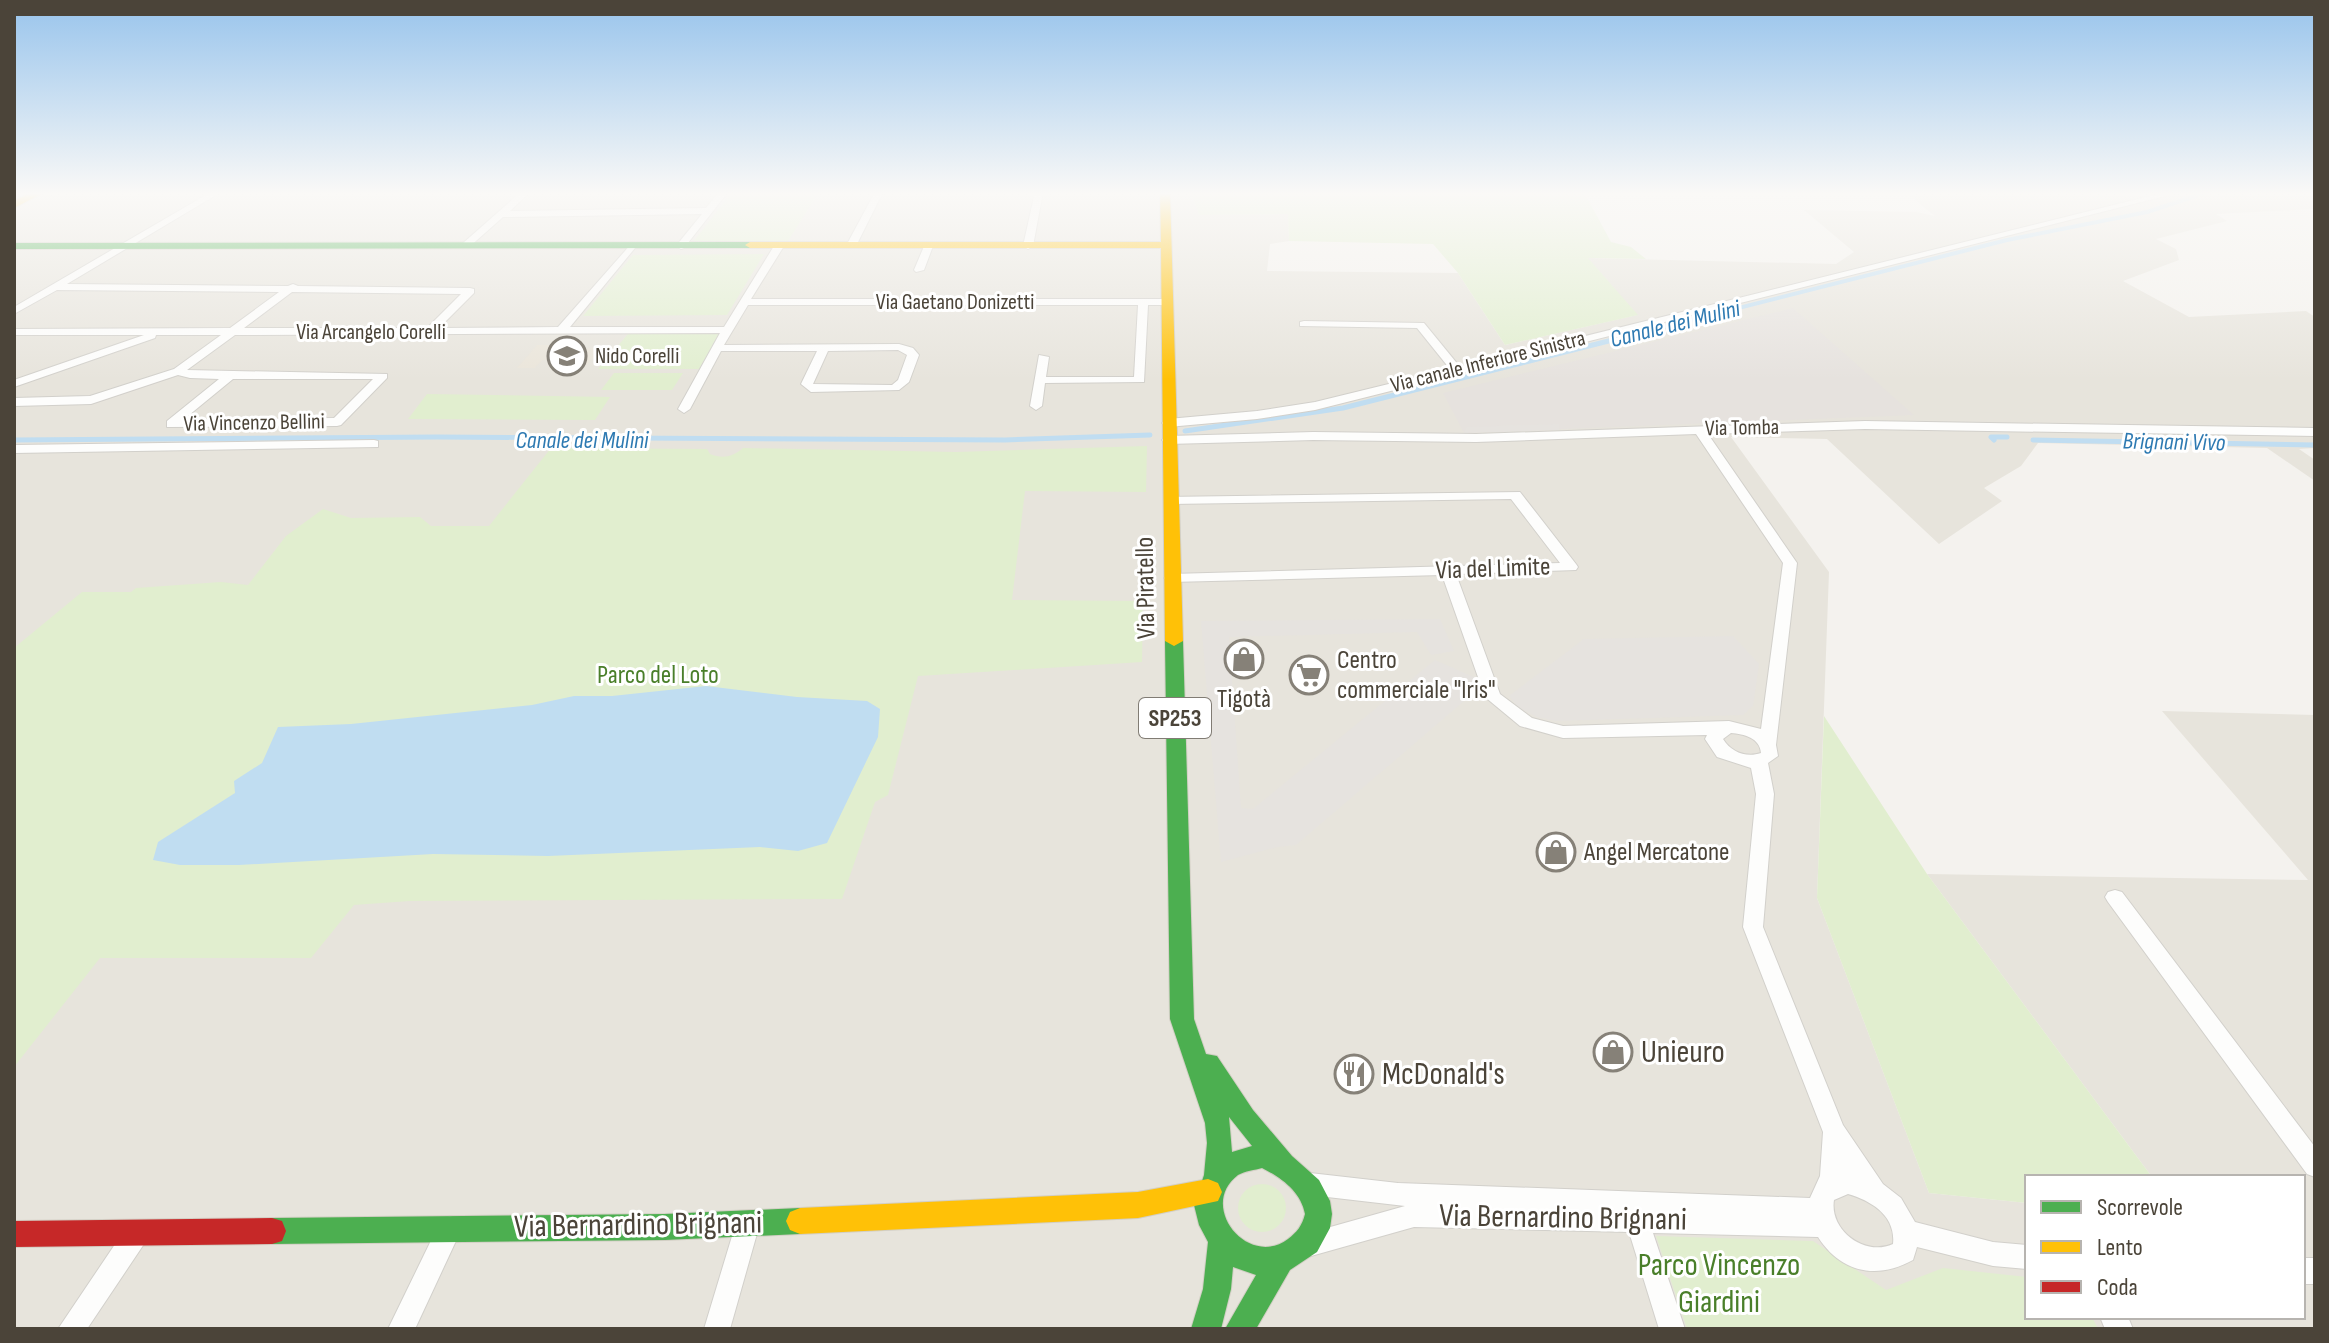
<svg xmlns="http://www.w3.org/2000/svg" width="2329" height="1343" viewBox="0 0 2329 1343" font-family="'Sofia Sans Condensed',sans-serif">
	<style>
		.residential { fill: #e7e4dc }
		.industrial { fill: #e6e2de }
		.education { fill: #eae5da }
		.green { fill: #e1eecf }
		.parking { fill: #e6e3df }
		.water { fill: #c0ddf1 }
		.lines { fill: none; stroke-linecap: round; stroke-linejoin: round }
		.stream-far1 { stroke: #c0ddf1; stroke-width: 4 }
		.stream { stroke: #c0ddf1; stroke-width: 5 }
		.street-casing { stroke: #d2d0cb; stroke-width: 2 }
		.fast-casing { stroke: #d3cfc5; stroke-width: 2 }
		.slow-casing { stroke: #d3cfc5; stroke-width: 2 }
		.jam-casing { stroke: #d3cfc5; stroke-width: 2 }
		.street { fill: #fdfdfc; fill-rule: evenodd }
		.fast { fill: #4caf50; fill-rule: evenodd }
		.slow { fill: #ffc107; fill-rule: evenodd }
		.jam { fill: #c62828; fill-rule: evenodd }
		.labels { text-anchor: middle; dominant-baseline: central; stroke-width: 6; stroke-linejoin: round; paint-order: stroke }
		.far-street-label { font-size: 22px; fill: #4b4439; stroke: #fff }
		.far-poi-label { font-size: 22px; fill: #4b4439; stroke: #fff; text-anchor: start }
		.far-water-label { font-size: 24px; font-style: italic; fill: #2e7ab2; stroke: #fff }
		.shield { fill: #fff; stroke: #817c74; stroke-width: 2 }
		.shield-label { font-size: 24px; font-weight: bold; fill: #4b4439 }
		.street-label { font-size: 26px; fill: #4b4439; stroke: #fff }
		.poi-label { font-size: 26px; fill: #4b4439; stroke: #fff; text-anchor: start }
		.park-label { font-size: 26px; fill: #4a7f2a; stroke: #fff }
		.near-poi-label { font-size: 32px; fill: #4b4439; stroke: #fff; text-anchor: start }
		.near-street-label { font-size: 32px; fill: #4b4439; stroke: #fff }
		.near-park-label { font-size: 32px; fill: #4a7f2a; stroke: #fff }
	</style>
	<rect width="100%" height="100%" fill="#f4f2ee"/>
	<path class="residential" d="M14 192H1191L1199 215 1288 214 1289 241 1270 244 1267 271 1458 273 1505 345 1637 315 1587 258 1836 264 1854 252 1804 210 1916 212 1935 216 1905 192H2115L2124 197 2155 192H2315V209L2216 214 2227 221 2156 239 2176 249 2179 260 2123 281 2189 317 2306 311 2315 317V448L2299 449 2315 460V481L2267 448 2038 443 2021 466 1984 488 2002 501 1939 544 1827 439 1731 437 1829 572 1817 898 1929 1193 2027 1203V1317H2303V1177H2152L1927 874 2308 880 2162 711 2315 715V1329H14Z"/>
	<path class="industrial" d="M1793 308 1914 415 1464 433 1443 393Z"/>
	<path class="education" d="M537 345H571L569 350 614 346 604 359H592L586 365H548L551 360H542L535 368H517Z"/>
	<path class="green" d="M732 192H819L788 241H694Z
		M1191 192H1584L1611 242 1631 247 1646 259 1588 258 1638 315 1505 345 1458 273 1433 244 1289 241 1288 214 1199 215Z
		M764 254 727 315 583 316 633 255Z
		M628 334H720L699 369H598Z
		M614 373H683L672 390H601Z
		M427 394 610 397 595 420 408 419Z
		M1147 446 1146 492 1025 491 1012 600 1143 601 1142 662 918 676 888 795 875 802 842 899 410 901 354 905 311 958H100L14 1067V648L82 592H131L136 588 221 582 248 585 286 536 323 509 351 518 420 517 431 526H489L551 448 707 449 710 454C722 459 733 457 743 448L956 452Z
		M1824 716 1927 874 2152 1177H2027V1203L1929 1193 1817 898Z
		M1238 1208a24 24 0 1 1 48 0a24 24 0 1 1-48 0Z
		M1656 1236 1813 1241 1886 1290 1943 1268 2027 1277V1317H2092L2098 1329H1687Z"/>
	<path class="parking" d="M1559 424V430L1464 433 1467 427Z
		M1440 619 1454 651 1431 655 1417 632 1229 637 1241 808 1253 809 1435 660 1476 678 1478 684 1471 683 1468 688 1477 690 1296 845 1277 847 1221 862 1201 621Z
		M1733 636 1759 664 1753 706 1743 715 1556 721 1537 717 1518 707 1509 696 1584 639Z"/>
	<path class="water" d="M706 686 797 697 867 701 880 709 878 737 827 843 798 851 760 847 548 856 433 854 239 865H180L153 860 158 842 235 793 234 781 262 763 278 727 351 724 532 705 574 696H612Z"/>
	<g class="lines">
		<path class="stream-far1" d="M1640 333 2007 240 2147 212 2208 192"/>
		<path class="stream" d="M1185 431 1343 408 1648 331
			M14 440 437 437 1005 440 1150 435
			M1994 440 1991 437H2007
			M2033 440 2315 445"/>
		<defs>
			<path id="street" d="M35 192H64C58 196 41 196 35 192Z
				M211 192H221L67 284 288 286 293 284 298 286 470 288 474 289V293L439 328 558 327 632 243 637 246 635 248 570 327H724L774 246 779 243 784 246 751 299H1165L1170 302 1165 305H1148L1144 382 1045 383 1042 406 1036 410 1030 406 1039 355 1049 357 1046 377H1134L1138 305H748L724 345 899 344 913 348 919 355 909 382 899 390 811 392 801 384 817 351H721L690 409 684 413 678 409 720 333 235 335 187 370 387 374V378L341 425 337 426 167 427V421L219 379 190 378 178 375 91 404 14 406V398L90 396 174 369 221 335H156L155 338 14 387V380L144 335H14V329L230 328 279 292 57 290 14 314V307ZM292 292 461 294 427 328H244ZM898 350 907 355 898 380 892 385 813 384 828 351ZM233 379H373L334 418 183 420Z
				M521 192H530L510 211 706 208 719 192H728L684 248 681 249 676 246 702 214 503 217 468 248H462V244Z
				M875 192H883L856 246 848 248 846 246Z
				M1035 192H1043L1033 246 1028 249 1023 246Z
				M2166 192H2181L1315 410 1257 419 1168 427 1162 423 1168 419 1257 411 1315 402 1450 369 1417 328 1300 326V322L1304 321 1424 323 1460 367Z
				M925 244 933 246 924 270 916 272 914 270Z
				M1865 421 2315 428V436L1865 429 1708 434 1797 563 1776 745 1778 756 1768 763 1774 794 1763 927 1843 1125 1883 1184 1901 1198 1915 1222 1993 1242 2027 1245V1269L1993 1266 1917 1247 1913 1260C1877 1280 1841 1273 1818 1237L1653 1233 1685 1329H1659L1629 1232 1414 1227 1311 1256 1302 1253 1299 1244 1302 1235 1405 1206 1310 1195 1302 1192 1298 1184 1302 1176 1310 1173 1398 1183 1810 1198 1820 1176 1823 1132 1743 927 1756 794 1751 768 1717 757 1705 739 1707 735 1563 738 1520 726 1485 697 1442 575 1171 582 1164 578 1171 574 1560 563 1511 499 1170 504 1165 503V497L1520 492 1576 564 1578 567 1576 570 1456 574 1500 694 1532 718 1563 726 1729 721 1761 729 1783 563 1696 434 1476 442 1313 440 1168 444 1162 440 1168 436 1313 432 1476 434ZM1731 733C1744 734 1760 738 1761 753 1746 758 1731 752 1723 739ZM1848 1194C1872 1201 1896 1216 1893 1244 1865 1257 1829 1230 1834 1200Z
				M374 440 378 441V447L14 453V445Z
				M2115 890 2122 892 2315 1147V1177L2307 1174 2108 902 2105 897 2108 892Z
				M748 1211 757 1215 760 1223 730 1329H704L736 1223 739 1215Z
				M450 1216 459 1220 462 1228 415 1329H388L441 1220Z
				M137 1221 146 1225 149 1233 146 1241 87 1329H58L128 1225Z
				M2303 1258H2315V1284H2303Z
				M2100 1317H2128L2133 1329H2105Z"/>
			<path id="fast" d="M14 243 750 242 755 245 750 248 14 249Z
				M1174 636 1183 641 1194 1019 1206 1054 1217 1056 1253 1110 1292 1156 1319 1180 1330 1201 1332 1214 1330 1228 1317 1252 1290 1270 1256 1329H1225L1256 1275 1233 1267 1231 1289 1221 1329H1191L1203 1289 1208 1242 1199 1225 1194 1205 1204 1175 1207 1143 1205 1123 1170 1019 1165 641ZM1229 1117 1252 1146 1232 1152ZM1262 1168C1282 1178 1301 1192 1305 1214 1302 1226 1297 1232 1288 1239 1248 1269 1197 1206 1238 1175 1245 1171 1255 1170 1262 1168Z
				M800 1208 810 1212 814 1221 810 1230 800 1234 665 1240 272 1244 262 1241 258 1231 262 1221 272 1218 665 1214Z"/>
			<path id="slow" d="M32 192H45L14 208V201Z
				M1160 192H1170L1183 641 1174 646 1165 641 1161 248H750L745 245 750 242H1161Z
				M1208 1179 1218 1183 1222 1192 1218 1201 1138 1218 800 1234 790 1230 786 1221 790 1212 800 1208 1138 1192Z"/>
			<path id="jam" d="M272 1218 282 1221 286 1231 282 1241 272 1244 14 1247V1221Z"/>
		</defs>
		<use href="#street" class="street-casing"/>
		<use href="#fast" class="fast-casing"/>
		<use href="#slow" class="slow-casing"/>
		<use href="#jam" class="jam-casing"/>
		<use href="#street" class="street"/>
		<use href="#fast" class="fast"/>
		<use href="#slow" class="slow"/>
		<use href="#jam" class="jam"/>
	</g>
	<linearGradient id="sky" x2="0" y2="1"><stop stop-color="#98c4ec"/><stop offset="0.51" stop-color="#faf9f7"/><stop offset="1" stop-color="#faf9f7" stop-opacity="0"/></linearGradient>
	<rect width="2329" height="380" fill="url(#sky)"/>
	<defs>
		<symbol id="school-ring" viewBox="-11 -11 22 22"><circle r="9.5" fill="#fff" stroke="#868178" stroke-width="1.5"/><path d="M0-5L7-2L0 1L-7-2ZM-4 1L0 2.5L4 1V4Q0 6-4 4Z" fill="#868178"/></symbol>
		<symbol id="shop-ring" viewBox="-11 -11 22 22"><circle r="9.5" fill="#fff" stroke="#868178" stroke-width="1.5"/><path d="M-5-2.5h2.3a2.7 3.5 0 0 1 5.4 0H5L5.5 6h-11ZM-1.5-2.5h3a1.5 2.3 0 0 0-3 0Z" fill="#868178"/></symbol>
		<symbol id="supermarket-ring" viewBox="-11 -11 22 22"><circle r="9.5" fill="#fff" stroke="#868178" stroke-width="1.5"/><path d="M-6-5.5h2.5l.6 2H6L4.5 2H-2.5L-4.4-4H-6ZM-1.5 3.2a1.3 1.3 0 1 0 .1 0ZM3 3.2a1.3 1.3 0 1 0 .1 0Z" fill="#868178"/></symbol>
		<symbol id="restaurant-ring" viewBox="-11 -11 22 22"><circle r="9.5" fill="#fff" stroke="#868178" stroke-width="1.5"/><path d="M-5-6h1v4h1v-4h1v4h1v-4h1v5L-1.5 .5V6h-2V.5L-5-1ZM5-6V6H3V1.5H1.5Q1.5-4 5-6Z" fill="#868178"/></symbol>
	</defs>
	<g fill-rule="evenodd">
		<use href="#school-ring" x="545" y="334" width="44" height="44"/>
		<use href="#shop-ring" x="1222" y="637" width="44" height="44"/>
		<use href="#supermarket-ring" x="1287" y="653" width="44" height="44"/>
		<use href="#shop-ring" x="1534" y="830" width="44" height="44"/>
		<use href="#shop-ring" x="1591" y="1030" width="44" height="44"/>
		<use href="#restaurant-ring" x="1332" y="1052" width="44" height="44"/>
	</g>
	<g class="labels">
		<g class="far-street-label">
			<text x="955" y="302">Via Gaetano Donizetti</text>
			<text x="371" y="332">Via Arcangelo Corelli</text>
			<text transform="translate(1488 362) rotate(-14)">Via canale Inferiore Sinistra</text>
			<text transform="translate(254 423) rotate(-1)">Via Vincenzo Bellini</text>
			<text transform="translate(1742 428) rotate(-1)">Via Tomba</text>
		</g>
		<g class="far-poi-label">
			<text x="595" y="356">Nido Corelli</text>
		</g>
		<g class="far-water-label">
			<text transform="translate(1675 324) rotate(-14)">Canale dei Mulini</text>
			<text x="582" y="440">Canale dei Mulini</text>
			<text transform="translate(2174 442) rotate(1)">Brignani Vivo</text>
		</g>
		<rect class="shield" x="1139" y="698" width="72" height="40" rx="6"/>
		<g class="shield-label">
			<text x="1175" y="718">SP253</text>
		</g>
		<g class="street-label">
			<text transform="translate(1493 569) rotate(-2)">Via del Limite</text>
			<text transform="translate(1146 588) rotate(-91)">Via Piratello</text>
		</g>
		<g class="poi-label">
			<text x="1337" y="660">Centro<tspan x="1337" dy="30">commerciale "Iris"</tspan></text>
			<text x="1244" y="699" text-anchor="middle">Tigotà</text>
			<text x="1584" y="852">Angel Mercatone</text>
		</g>
		<g class="park-label">
			<text x="658" y="675">Parco del Loto</text>
		</g>
		<g class="near-poi-label">
			<text x="1641" y="1052">Unieuro</text>
			<text x="1382" y="1074">McDonald's</text>
		</g>
		<g class="near-street-label">
			<text transform="translate(1563 1218) rotate(1)">Via Bernardino Brignani</text>
			<text transform="translate(638 1225) rotate(-1)">Via Bernardino Brignani</text>
		</g>
		<g class="near-park-label">
			<text x="1719" y="1265">Parco Vincenzo<tspan x="1719" dy="37">Giardini</tspan></text>
		</g>
	</g>
	<rect width="2329" height="1343" fill="none" stroke="#4b4439" stroke-width="32"/>
	<rect x="2025" y="1175" width="280" height="144" fill="#ffffff" stroke="#b7b4b0" stroke-width="2"/>
	<rect x="2041" y="1201" width="40" height="12" fill="#4caf50" stroke="#b7b4b0" stroke-width="2"/>
	<text x="2097" y="1215" font-size="24" fill="#4b4439">Scorrevole</text>
	<rect x="2041" y="1241" width="40" height="12" fill="#ffc107" stroke="#b7b4b0" stroke-width="2"/>
	<text x="2097" y="1255" font-size="24" fill="#4b4439">Lento</text>
	<rect x="2041" y="1281" width="40" height="12" fill="#c62828" stroke="#b7b4b0" stroke-width="2"/>
	<text x="2097" y="1295" font-size="24" fill="#4b4439">Coda</text>
</svg>
